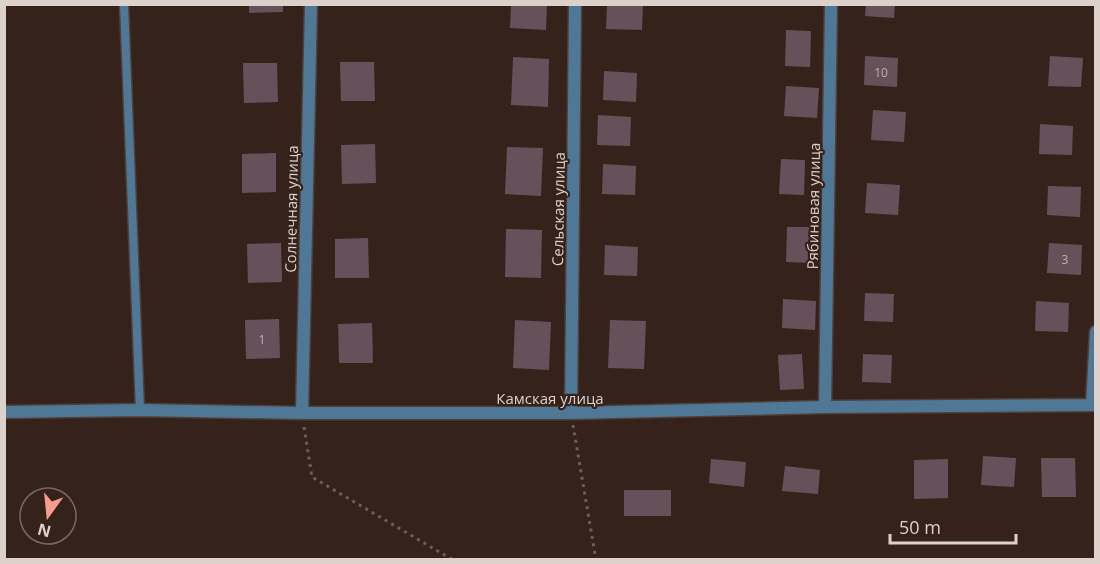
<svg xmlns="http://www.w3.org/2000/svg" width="1100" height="564" viewBox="0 0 1100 564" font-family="'Open Sans',sans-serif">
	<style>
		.building { fill: #66515a }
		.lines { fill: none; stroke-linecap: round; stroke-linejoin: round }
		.service-casing { stroke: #503f37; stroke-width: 11 }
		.minor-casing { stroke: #503f37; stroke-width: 15 }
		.path { stroke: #6e5e57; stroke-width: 3; stroke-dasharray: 3 4.5; stroke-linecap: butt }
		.service { stroke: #4e7896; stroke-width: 8 }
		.minor { stroke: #4e7896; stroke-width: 12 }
		.labels { text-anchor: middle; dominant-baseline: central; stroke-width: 4.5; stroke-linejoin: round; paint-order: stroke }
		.number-label { font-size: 12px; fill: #bfb1b0 }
		.street-label { font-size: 15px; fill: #ddd1cc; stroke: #35231b }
	</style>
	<rect width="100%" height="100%" fill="#35231b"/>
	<path class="building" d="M249 4H283V12L249 13Z
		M511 4H547L546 30 510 28Z
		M607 4H643L642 30 606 29Z
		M866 4H895L894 18 865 16Z
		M786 30 811 31 810 67 785 66Z
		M865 56 898 58 897 87 864 85Z
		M1050 56 1083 58 1081 87 1048 86Z
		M513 57 549 59 548 107 511 105Z
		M340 62H374L375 101H341Z
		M243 63H277L278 102 244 103Z
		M604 71 637 73 636 102 603 100Z
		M786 86 819 88 817 118 784 116Z
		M873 110 906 112 904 142 871 140Z
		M598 115 631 117 630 146 597 145Z
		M1040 124 1073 126 1072 155 1039 154Z
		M375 144 376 183 342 184 341 145Z
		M507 147 543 148 541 196 505 194Z
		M276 153V192L242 193V154Z
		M781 159 805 160 804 195 779 194Z
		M603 164 636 166 635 195 602 194Z
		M867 183 900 185 898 215 865 213Z
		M1048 186 1081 187 1080 217 1047 215Z
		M787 227H812L811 263 786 262Z
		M506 229 542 230 541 278 505 277Z
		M368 238 369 278H335V239Z
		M281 243 282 282 248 283 247 244Z
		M1049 243 1082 245 1081 275 1047 273Z
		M605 245 638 247 637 276 604 275Z
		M865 293 894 294 893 322 864 321Z
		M783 299 816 301 815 330 782 328Z
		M1036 301 1069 303 1068 332 1035 331Z
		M279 319 280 358 246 359 245 320Z
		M515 320 551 322 549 370 513 368Z
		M610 320 646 321 644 369 608 368Z
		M372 323 373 363H339L338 324Z
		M802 354 804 389 780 390 778 355Z
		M863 354 892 355 891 383 862 382Z
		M983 456 1016 458 1014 487 981 485Z
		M1041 458H1075L1076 497H1042Z
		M711 459 746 462 744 487 709 483Z
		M948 459V498L914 499V460Z
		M785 466 820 470 818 494 782 491Z
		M624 490H671V516H624Z"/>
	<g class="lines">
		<defs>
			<path id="service" d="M124 4 140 410"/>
			<path id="minor" d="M1092 405 1096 332
				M825 407 831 4
				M4 412 140 410 302 413H571L825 407 1096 405
				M302 413 311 4
				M571 413 575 4"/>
		</defs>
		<use href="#service" class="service-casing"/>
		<use href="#minor" class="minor-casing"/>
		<path class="path" d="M573 425 596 560
			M304 427 312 477 453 560"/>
		<use href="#service" class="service"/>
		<use href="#minor" class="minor"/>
	</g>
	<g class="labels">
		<g class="number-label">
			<text x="881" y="72">10</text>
			<text x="1065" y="259">3</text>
			<text x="262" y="339">1</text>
		</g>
		<g class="street-label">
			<text transform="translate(813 206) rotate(-89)">Рябиновая улица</text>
			<text transform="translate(291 209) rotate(-89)">Солнечная улица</text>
			<text transform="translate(558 209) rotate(-89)">Сельская улица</text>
			<text x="550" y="398">Камская улица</text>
		</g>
	</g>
	<rect width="1100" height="564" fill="none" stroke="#ddd1cc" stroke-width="12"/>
	<g transform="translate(48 516) rotate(195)"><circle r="28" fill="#35231b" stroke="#786962" stroke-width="1.5"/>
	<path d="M0-4.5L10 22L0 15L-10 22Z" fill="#f59d8f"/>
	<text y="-9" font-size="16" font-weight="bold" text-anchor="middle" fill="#ddd1cc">N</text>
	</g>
	<path d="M890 534v9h126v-9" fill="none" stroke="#ddd1cc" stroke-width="3"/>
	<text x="899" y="534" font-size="18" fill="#ddd1cc" stroke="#35231b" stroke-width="4.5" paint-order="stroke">50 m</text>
</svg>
